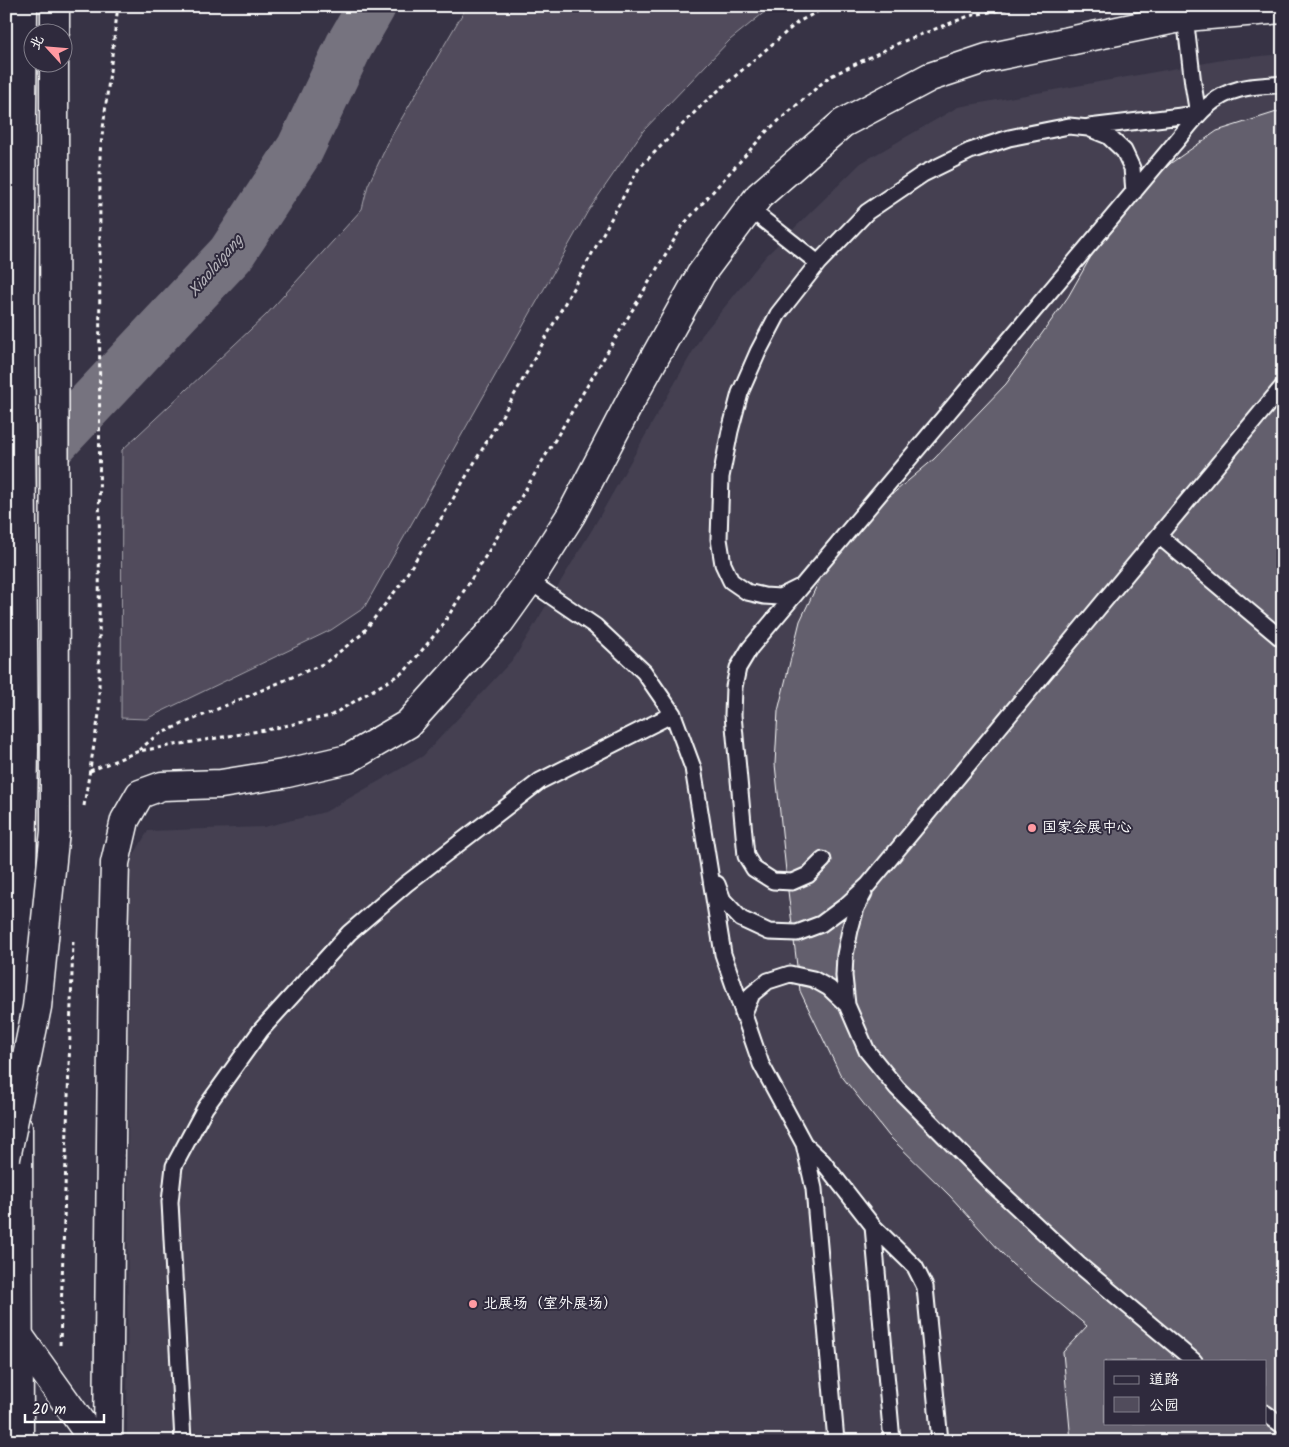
<svg xmlns="http://www.w3.org/2000/svg" width="1289" height="1447" viewBox="0 0 1289 1447" font-family="Kalam,'LXGW WenKai TC',sans-serif">
	<style>
		.built { fill: #444051; fill-rule: evenodd }
		.green { fill: #514c5c; stroke: #a8a6ae }
		.lines { fill: none; stroke-linecap: round; stroke-linejoin: round }
		.river { stroke: #76737f; stroke-width: 48 }
		.building { fill: #635f6d; stroke: #fff; fill-rule: evenodd }
		.lane-casing { stroke: #fff; stroke-width: 19 }
		.secondary-casing { stroke: #fff; stroke-width: 31 }
		.primary-casing { stroke: #fff; stroke-width: 31 }
		.highway-casing { stroke: #fff; stroke-width: 31 }
		.path { stroke: #fff; stroke-width: 3; stroke-dasharray: 4 4; stroke-linecap: butt }
		.lane { stroke: #2f2a3d; stroke-width: 15 }
		.secondary { stroke: #2f2a3d; stroke-width: 28 }
		.primary { stroke: #2f2a3d; stroke-width: 28 }
		.highway { stroke: #2f2a3d; stroke-width: 28 }
		.highway-bridge-casing { stroke: #fff; stroke-width: 31; stroke-linecap: butt }
		.highway-bridge { stroke: #2f2a3d; stroke-width: 28 }
		.poi-dot { fill: #ff9aa2; stroke: #2f2a3d; stroke-width: 2 }
		.labels { text-anchor: middle; dominant-baseline: central; stroke-width: 4; stroke-linejoin: round; paint-order: stroke }
		.poi-label { font-size: 15px; fill: #fff; stroke: #2f2a3d; text-anchor: start }
		.water-label { font-size: 16px; font-style: italic; fill: #b4b2b9; stroke: #2f2a3d }
	</style>
	<rect width="100%" height="100%" fill="#373345"/>
	<filter id="ink" filterUnits="userSpaceOnUse"><feTurbulence type="fractalNoise" baseFrequency=".02" numOctaves="2"/><feDisplacementMap in="SourceGraphic" scale="10" xChannelSelector="R" yChannelSelector="G"/><feConvolveMatrix kernelMatrix="1 2 1 2 8 2 1 2 1" color-interpolation-filters="sRGB"/></filter>
	<g filter="url(#ink)">
		<path class="built" d="M1283 54V1441H127L129 863 148 831 264 827 325 812 423 756 515 657 593 528 702 335 766 256 861 163 958 107 1228 59ZM1105 1361H1265V1423H1105Z"/>
		<path class="green" d="M467 6H772L730 40 643 131 588 211 364 608 331 630 146 719 121 718 122 450 266 315 362 209 368 185 392 135Z"/>
		<g class="lines">
			<path class="river" d="M6 485 46 451 231 254 300 149 349 46 372 6"/>
		</g>
		<path class="building" d="M1283 110V1441H1071L1063 1352 1087 1326 1012 1264 950 1196 889 1136 840 1074 800 991 788 891 775 764 778 711 800 621 829 560 865 517 934 459 1006 384 1068 297 1102 237 1131 201 1171 163 1217 131ZM1105 1361H1265V1423H1105Z"/>
		<g class="lines">
			<defs>
				<path id="lane" d="M1089 127 1198 114 1193 84 1185 17
					M750 209 818 263
					M1159 536 1283 640
					M529 581 595 626 644 672 673 714 693 768 723 954 761 1064 804 1144 814 1189 836 1441
					M798 588 780 597 764 596 747 592 731 581 723 564 719 539 721 477 730 431 740 393 758 352 778 314 818 263 867 212 923 174 970 151 1009 138 1069 126 1088 128 1108 136 1124 151 1132 168 1134 192
					M823 860 808 875 792 882 773 881 754 869 746 856 733 715 734 687 738 668 750 648 1174 144C1194 120 1208 97 1240 89 1254 85 1269 86 1283 84
					M717 884 723 900 741 919 769 932 797 933 821 924 844 907 868 885 1283 386
					M864 893 856 908 850 930 845 955 844 976 847 1005 867 1051 897 1088 991 1183 1078 1264 1194 1361
					M743 1015 752 994 768 981 790 974 813 979 829 988 847 1005
					M804 1144 823 1162 873 1226 915 1267 925 1287 940 1441
					M873 1226 892 1441
					M1265 1413 1283 1426
					M183 1441 170 1202 174 1166 205 1108 261 1030 349 933 406 884 540 781 673 714"/>
				<path id="secondary" d="M19 1060 24 750 20 312 23 6
					M18 1128 19 1441
					M108 1441 113 945 115 863 125 820 140 794 162 786 221 784 283 774 348 759 408 724 499 623 529 581 571 515 630 402 701 274 759 196 843 123 930 77 987 58 1185 17 1283 9"/>
				<path id="primary" d="M19 1336 94 1441"/>
				<path id="highway" d="M55 32V6"/>
			</defs>
			<use href="#lane" class="lane-casing"/>
			<use href="#secondary" class="secondary-casing"/>
			<use href="#primary" class="primary-casing"/>
			<use href="#highway" class="highway-casing"/>
			<path class="path" d="M139 750 157 735 325 663 362 634 400 585 447 509 516 392 639 168 705 102 798 22 828 6
				M90 771 139 751 271 729 330 716 405 671 442 626 490 549 683 225 767 131 829 77 899 43 969 16 1020 6
				M84 806 99 714 100 153 118 6
				M60 1345 73 942"/>
			<use href="#lane" class="lane"/>
			<use href="#secondary" class="secondary"/>
			<use href="#primary" class="primary"/>
			<use href="#highway" class="highway"/>
			<defs>
				<path id="highway-bridge" d="M6 1158 37 1007 55 831 54 62"/>
			</defs>
			<use href="#highway-bridge" class="highway-bridge-casing"/>
			<use href="#highway-bridge" class="highway-bridge"/>
		</g>
	</g>
	<g class="poi-dot">
		<circle cx="1032" cy="828" r="5"/>
		<circle cx="473" cy="1304" r="5"/>
	</g>
	<g class="labels">
		<g class="poi-label">
			<text x="1042" y="828">国家会展中心</text>
			<text x="483" y="1304">北展场（室外展场）</text>
		</g>
		<g class="water-label">
			<text transform="translate(216 266) rotate(-50)">Xiaolaigang</text>
		</g>
	</g>
	<rect width="1289" height="1447" fill="none" stroke="#2f2a3d" stroke-width="25"/>
	<rect x="12" y="12" width="1264" height="1422" fill="none" stroke="#fff" stroke-width="2" filter="url(#ink)"/>
	<rect x="1104" y="1360" width="162" height="65" fill="#2f2a3d" stroke="#827f8b"/>
	<rect x="1114" y="1376" width="25" height="8" fill="#2f2a3d" stroke="#827f8b"/>
	<text x="1149" y="1384" font-size="15" fill="#ffffff">道路</text>
	<rect x="1114" y="1397" width="25" height="15" fill="#514c5c" stroke="#827f8b"/>
	<text x="1149" y="1410" font-size="15" fill="#ffffff">公园</text>
	<g transform="translate(48 48) rotate(296)"><circle r="24" fill="#2f2a3d" stroke="#827f8b"/>
	<path d="M0-4L9 19L0 12L-9 19Z" fill="#ff9aa2"/>
	<text y="-8" font-size="14" font-weight="bold" text-anchor="middle" fill="#ffffff">北</text>
	</g>
	<path d="M25 1414v8h79v-8" fill="none" stroke="#ffffff" stroke-width="2.5"/>
	<text x="32" y="1414" font-size="15" fill="#ffffff" stroke="#2f2a3d" stroke-width="4" paint-order="stroke">20 m</text>
</svg>
